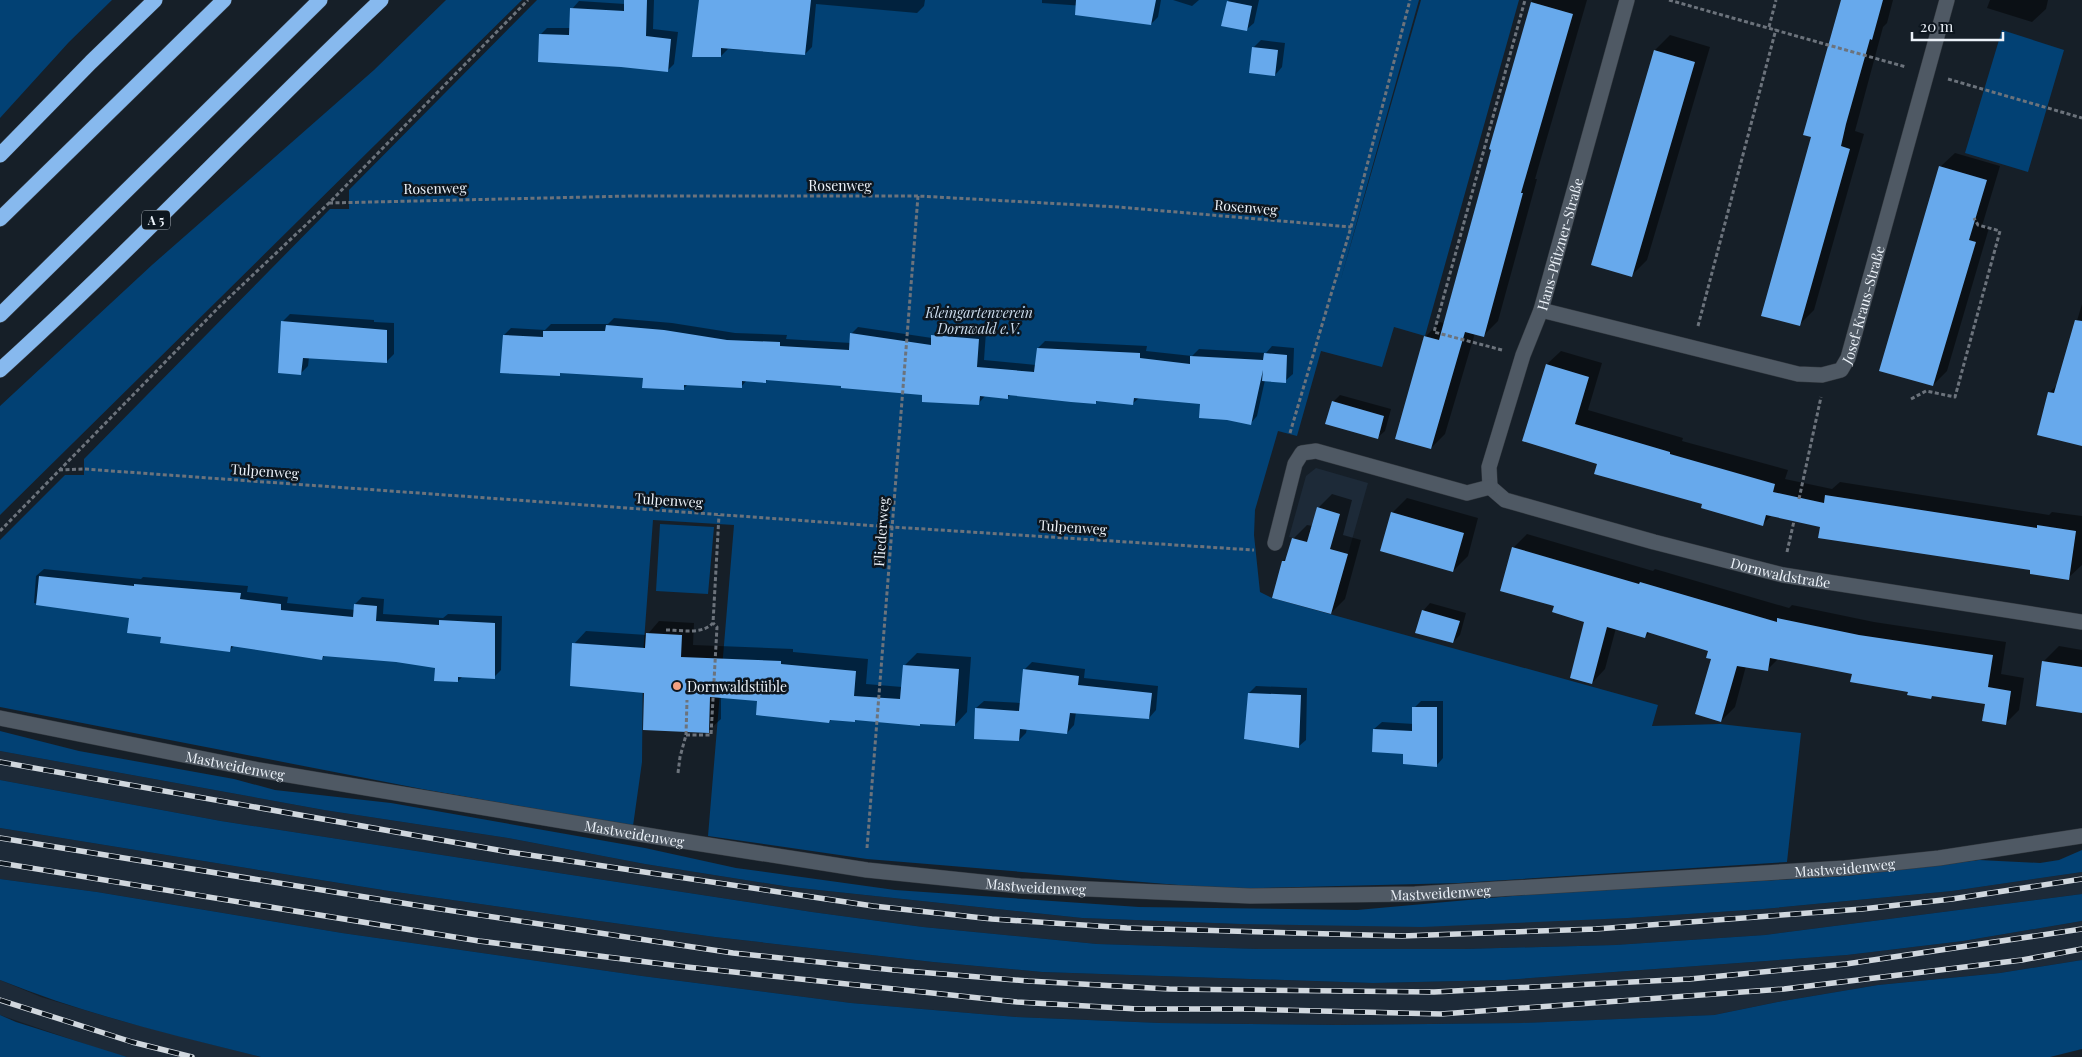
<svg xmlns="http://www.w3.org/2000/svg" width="2082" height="1057" viewBox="0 0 2082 1057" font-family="'Playfair Display',serif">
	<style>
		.built { fill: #1d2a38 }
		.green { fill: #024174 }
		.shadow { fill: #0007 }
		.building { fill: #67a9ec }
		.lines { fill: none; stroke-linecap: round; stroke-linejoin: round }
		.minor-casing { stroke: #32383f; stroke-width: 16 }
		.highway-casing { stroke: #32383f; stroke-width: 16 }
		.path { stroke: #6c737c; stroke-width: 3; stroke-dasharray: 4 2.5; stroke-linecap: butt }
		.minor { stroke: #4f5964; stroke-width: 15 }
		.highway { stroke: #87b9ee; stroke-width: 15 }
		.rail-casing { stroke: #d0d7de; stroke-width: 5.5 }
		.rail { stroke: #0d161f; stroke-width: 4; stroke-dasharray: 11; stroke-linecap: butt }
		.poi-dot { fill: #f3a082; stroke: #0d161f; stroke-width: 2 }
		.labels { text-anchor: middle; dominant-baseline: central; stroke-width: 5; stroke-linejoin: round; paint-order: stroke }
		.shield { fill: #0d161f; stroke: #a9b0b8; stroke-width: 1 }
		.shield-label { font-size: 12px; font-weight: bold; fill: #ecf2f9 }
		.street-label { font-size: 14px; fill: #ecf2f9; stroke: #0d161f }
		.park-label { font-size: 14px; font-style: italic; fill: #cedeef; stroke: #0d161f }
		.poi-label { font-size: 14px; fill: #ecf2f9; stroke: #0d161f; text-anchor: start }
	</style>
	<rect width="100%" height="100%" fill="#161f28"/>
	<path class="built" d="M1316 468 1368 483 1348 554 1289 537 1306 476Z
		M0 751 324 810 508 838 645 864 790 887 1082 918 1240 924 1628 918 1763 909 1952 891 2082 872V894L1765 935 1615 945 1465 949H1258L1097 944 923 927 812 912 221 821 0 780Z
		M0 828 389 891 592 920 715 937 933 962 1042 972 1373 983 1505 980 1847 955 1963 941 2082 921V960L2000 973 1878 985 1783 1001 1714 1015 1528 1023 1338 1025 1160 1023 1016 1017 851 1003 642 976 342 933 97 892 0 879Z
		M0 980 41 997 118 1020 261 1057H127L114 1054 0 1015Z"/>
	<path class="green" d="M0 0H112L69 42 0 118Z
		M446 0H522L0 515V406L152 265 374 70Z
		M537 0H1419L1340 282 1421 0H1519L1425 336 1394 327 1382 367 1321 351 1297 436 1278 431 1255 510 1254 535 1260 592 1272 598 1658 705 1652 726 1720 724 1801 733 1787 862 1459 883 1226 889 867 859 708 836 734 525 653 520 643 655 642 762 633 826 422 789 0 707V540L65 475H84V459L330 209H349V190Z
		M2002 30 2064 50 2028 172 1965 153Z
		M660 524 714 527 708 594 656 591Z
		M0 731 79 751 234 779 275 790 391 803 645 848 736 868 895 890 1139 907 1357 910 1546 893 1847 876 1979 860 2040 863 2059 860 2082 850V872L1952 891 1763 909 1628 918 1422 927 1240 924 1082 918 790 887 645 864 508 838 324 810 0 751Z
		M0 780 221 821 812 912 923 927 1097 944 1258 949H1465L1615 945 1765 935 2082 894V921L1963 941 1847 955 1505 980 1373 983 1042 972 933 962 715 937 592 920 389 891 0 828Z
		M0 879 97 892 342 933 642 976 851 1003 1016 1017 1160 1023 1338 1025 1522 1023 1714 1015 1783 1001 1878 985 2000 973 2082 960V1049L2050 1057H261C173 1035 84 1014 0 980Z
		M0 1015 16 1022 127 1057H0Z"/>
	<path class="shadow" d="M625 0H654L653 29 678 32 674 64 667 71 540 35 547 28H571L572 9 579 1 625 4Z
		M700 0H925L924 6 917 13 816 4 812 47 805 54 728 49 721 56Z
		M1042 0H1161L1158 17 1151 24 1098 7 1042 3Z
		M1173 0H1199L1192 6Z
		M1229 0H1259L1254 23 1246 30 1228 1Z
		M1532 0H1587L1535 179H1537L1498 321 1484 335 1475 333 1445 434 1431 448 1425 337 1440 322 1444 323Z
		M1843 0H1893L1887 23 1883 27 1855 131 1864 134 1814 310 1799 325 1813 137Z
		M1990 0H2048L2046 9 2032 22 1987 8Z
		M1670 35 1710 47 1647 260 1632 275 1655 50Z
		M1261 40 1285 43 1282 67 1275 75 1253 48Z
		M1955 153 2000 166 1982 226 1989 228 1947 371 1933 385 1940 167Z
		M2082 304V445L2049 393 2058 384Z
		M290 314 374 320V322L394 323V354L387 361 309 357 308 366 301 373 283 321Z
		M614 318 672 323 735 333 787 335 786 339 851 343V334L858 327 932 338 940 329 986 332 984 360 1036 365 1038 348 1045 341 1147 346 1146 351 1192 356 1199 349 1266 353 1272 346 1294 348 1293 374 1285 381 1265 380 1257 416 1250 424 1202 403 1139 398 1132 404 1098 400 1095 403 1011 394 1007 398 985 396 978 404 923 394 842 384 768 379 765 382 747 380 741 387 688 384 683 389 644 376 562 371 559 374 504 335 511 328 545 330 551 324H608Z
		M1561 351 1602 363 1588 410 1683 438 1682 441 1788 470 1785 479 1832 489 1840 482 2049 515 2052 512 2082 516V565L2068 578 1772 515 1763 524 1598 463 1524 440 1547 364Z
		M1340 395 1391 409 1385 431 1377 438 1333 402Z
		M1332 494 1352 500 1343 535 1361 540 1345 599 1331 613 1283 561 1287 558 1293 539 1307 525 1313 526 1318 508Z
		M1407 498 1478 518 1468 556 1453 571 1392 513Z
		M1527 534 1653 571 1655 569 1789 608 1792 605 1874 622 2006 642 2001 674 2024 678 2019 710 2005 724 1986 703 1933 695 1931 697 1853 673 1779 658 1767 670 1746 666 1735 707 1721 721 1710 650 1650 632 1645 637 1616 628 1605 669 1592 683 1586 621 1556 605 1513 548Z
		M44 569 141 579 143 577 248 586 247 592 288 597 287 603 355 610V604L362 597 384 599 383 614 443 618 448 614 502 616 501 670 494 677 463 676 458 681 437 667 396 660 325 655 322 659 235 645 230 650 162 635 130 617 34 603 36 576Z
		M1430 603 1466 613 1460 635 1453 642 1423 611Z
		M659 621 694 623 693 645 793 649V652L868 659 866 684 902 687 904 666 917 653 971 657 967 712 955 725 857 719 854 721 832 719 829 722 758 700 721 697V719L708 731 574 644 586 631 647 635Z
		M2059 646 2082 650V712L2043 662Z
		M1032 662 1085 669 1084 678 1158 686 1156 710 1149 718 1076 712 1074 725 1067 733 1027 728 1026 733 1019 740 976 708 984 701 1021 703 1024 670Z
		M1256 686 1307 688 1306 740 1298 747 1249 693Z
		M1421 701H1443V758L1436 766 1404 753 1374 729 1382 722 1414 724V708Z"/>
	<path class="building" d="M624 0H647L646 36 671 39 668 72 621 67 538 62 539 34 569 35 570 8 624 11Z
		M699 0H811L805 55 721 48V57H692Z
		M1076 0H1156L1151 25 1075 15Z
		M1841 0H1883L1872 40 1870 39 1846 124 1841 146 1850 149 1800 326 1761 316 1811 137 1803 135Z
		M1227 1 1252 6 1247 31 1221 26Z
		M1531 2 1573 14 1521 193H1523L1484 337 1465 332 1431 449 1395 439 1424 336 1439 340 1491 150 1489 149Z
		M1252 47 1278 50 1275 76 1249 73Z
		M1654 50 1695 62 1632 277 1591 265Z
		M1939 166 1987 180 1969 240 1976 242 1933 386 1879 371Z
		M2075 320 2082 321V446L2037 435 2048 392 2054 393Z
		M281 321 387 330V363L303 358 301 375 278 373Z
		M606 325 664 330 727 340 780 342V346L849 350 850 333 931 345V335L979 339 977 367 1034 372 1037 348 1140 353V358L1190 364V356L1263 360 1264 353 1287 355 1286 383 1262 381 1263 370 1251 425 1227 420 1199 418 1200 404 1134 398 1133 405 1096 401V404L1071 402 1008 395V399L980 396 979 405 922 402V395L841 388V386L766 380V383L742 381V388L684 385V390L642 388 643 378 560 373V376L500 373 503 335 543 337V331H605Z
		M1546 364 1589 377 1575 424 1670 452V454L1775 484 1773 492 1824 503 1825 495 2037 528V525L2076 531 2069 580 2030 574V570L1818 538 1820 527 1766 515 1763 526 1701 508 1702 504 1594 474 1597 464 1522 441Z
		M1332 401 1384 416 1378 439 1325 424Z
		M1317 507 1340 514 1330 549 1348 554 1331 614 1272 598 1282 561H1285L1292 538 1307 542Z
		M1391 512 1464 533 1453 572 1380 551Z
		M1512 547 1639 584 1640 582 1777 622V618L1859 635 1993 655 1988 687 2011 691 2006 725 1982 721 1985 704 1932 696 1931 699 1907 695 1908 692 1850 682 1852 674 1770 658 1768 671 1737 666 1721 722 1695 714 1711 659 1706 658 1708 651 1647 632 1645 638 1607 627 1592 684 1570 678 1584 622 1552 612 1554 606 1500 591Z
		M39 576 134 586V584L241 593 240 599 281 604V610L353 617 354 604 377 606 376 621 439 625V620L495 623V679L458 677V682L434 681 435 668 396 662 323 656 322 660 231 646 230 652 160 643 161 637 127 633 129 618 36 605Z
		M1422 610 1460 621 1453 643 1415 633Z
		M646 633 682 635 681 657 781 661V664L856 671 854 696 900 699 903 665 959 669 955 726 920 724V726L855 720V722L830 720 829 723 756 715 757 701 710 697 709 733 643 730 644 693 570 686 572 643 645 648Z
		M2042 661 2082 667V713L2036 706Z
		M1023 669 1079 676 1078 685 1152 693 1149 719 1070 713 1067 734 1020 729 1019 741 974 739 975 708 1019 711Z
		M1248 693 1301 695 1299 748 1244 739Z
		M1412 707H1437V767L1403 764V754L1372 752 1373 729 1412 731Z"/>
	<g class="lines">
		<defs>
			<g id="minor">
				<path id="s1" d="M1541 310 1798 374 1822 375 1841 370 1848 358 1947 0"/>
				<path id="s2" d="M1490 487 1505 500 1654 542 1783 575 2082 622"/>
				<path id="s3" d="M1490 487 1489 467 1523 355 1541 310 1627 0"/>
				<path d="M1275 543 1295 464 1302 453 1316 451 1467 493 1490 487"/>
				<path id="s4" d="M0 718 259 770 670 839 867 870 1020 886 1250 896 1415 894 1845 868 1939 858 2082 836"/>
			</g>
			<path id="highway" d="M0 155 91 62 155 0
				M0 219 224 0
				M0 315 320 0
				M0 370C131 251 252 122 381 0"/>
		</defs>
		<use href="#minor" class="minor-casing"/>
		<use href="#highway" class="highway-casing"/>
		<path class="path" d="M1669 0 1906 67
			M1769 27 1776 0
			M1948 79 2082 118
			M329 203 631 196H918L1118 207 1351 227
			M1698 326 1776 29
			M1502 350 1434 332 1525 0
			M1911 399 1926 391 1955 397 2000 231 1978 225 1974 218
			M1290 433 1351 227 1410 0
			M59 470 84 469 892 527 1254 550
			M1799 499 1821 397
			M0 531 218 308 329 203 528 0
			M1787 552 1794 521
			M666 630C683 630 701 635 713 623L719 515
			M686 735H711L717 627 713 623
			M678 773 680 757 686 735 687 700
			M867 848 918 196"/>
		<use href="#minor" class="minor"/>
		<use href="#highway" class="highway"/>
		<defs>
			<path id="rail" d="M0 762 509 852 873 906 992 919 1127 928 1402 936 1596 929 1862 909 1952 899 2082 879
				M0 838 427 907 733 953 894 970 1028 981 1169 989 1434 992 1690 979 1846 964 2082 929
				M0 863 479 941 687 967 1017 1002 1138 1009H1243L1441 1014 1784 989 2022 960 2082 949
				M0 1000 132 1042 192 1057"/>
		</defs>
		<use href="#rail" class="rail-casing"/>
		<use href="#rail" class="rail"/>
	</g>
	<circle class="poi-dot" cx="677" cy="686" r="5"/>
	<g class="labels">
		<rect class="shield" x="142" y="210.5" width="28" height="19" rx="4"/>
		<g class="shield-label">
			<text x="156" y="220">A 5</text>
		</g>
		<g class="street-label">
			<text x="840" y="185">Rosenweg</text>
			<text transform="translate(435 188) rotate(-1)">Rosenweg</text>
			<text transform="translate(1246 207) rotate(5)">Rosenweg</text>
			<text stroke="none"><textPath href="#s3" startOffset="254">Hans-Pfitzner-Straße</textPath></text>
			<text stroke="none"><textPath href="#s1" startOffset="378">Josef-Kraus-Straße</textPath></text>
			<text transform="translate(265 471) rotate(4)">Tulpenweg</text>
			<text transform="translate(669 500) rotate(4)">Tulpenweg</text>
			<text transform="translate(1073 527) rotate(4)">Tulpenweg</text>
			<text transform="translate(881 532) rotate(-86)">Fliederweg</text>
			<text stroke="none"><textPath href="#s2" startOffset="305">Dornwaldstraße</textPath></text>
			<text stroke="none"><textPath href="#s4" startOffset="240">Mastweidenweg</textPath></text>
			<text stroke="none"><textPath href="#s4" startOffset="645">Mastweidenweg</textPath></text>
			<text stroke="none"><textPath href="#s4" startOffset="1860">Mastweidenweg</textPath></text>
			<text stroke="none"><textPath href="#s4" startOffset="1050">Mastweidenweg</textPath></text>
			<text stroke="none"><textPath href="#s4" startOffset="1455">Mastweidenweg</textPath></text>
		</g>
		<g class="park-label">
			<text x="979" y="312">Kleingartenverein<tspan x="979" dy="16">Dornwald e.V.</tspan></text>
		</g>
		<g class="poi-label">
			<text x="687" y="686">Dornwaldstüble</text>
		</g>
	</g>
	<path d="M1912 32v8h91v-8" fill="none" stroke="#ecf2f9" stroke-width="2.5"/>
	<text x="1920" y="32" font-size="15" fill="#ecf2f9" stroke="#0d161f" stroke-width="4" paint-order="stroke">20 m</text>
</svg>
